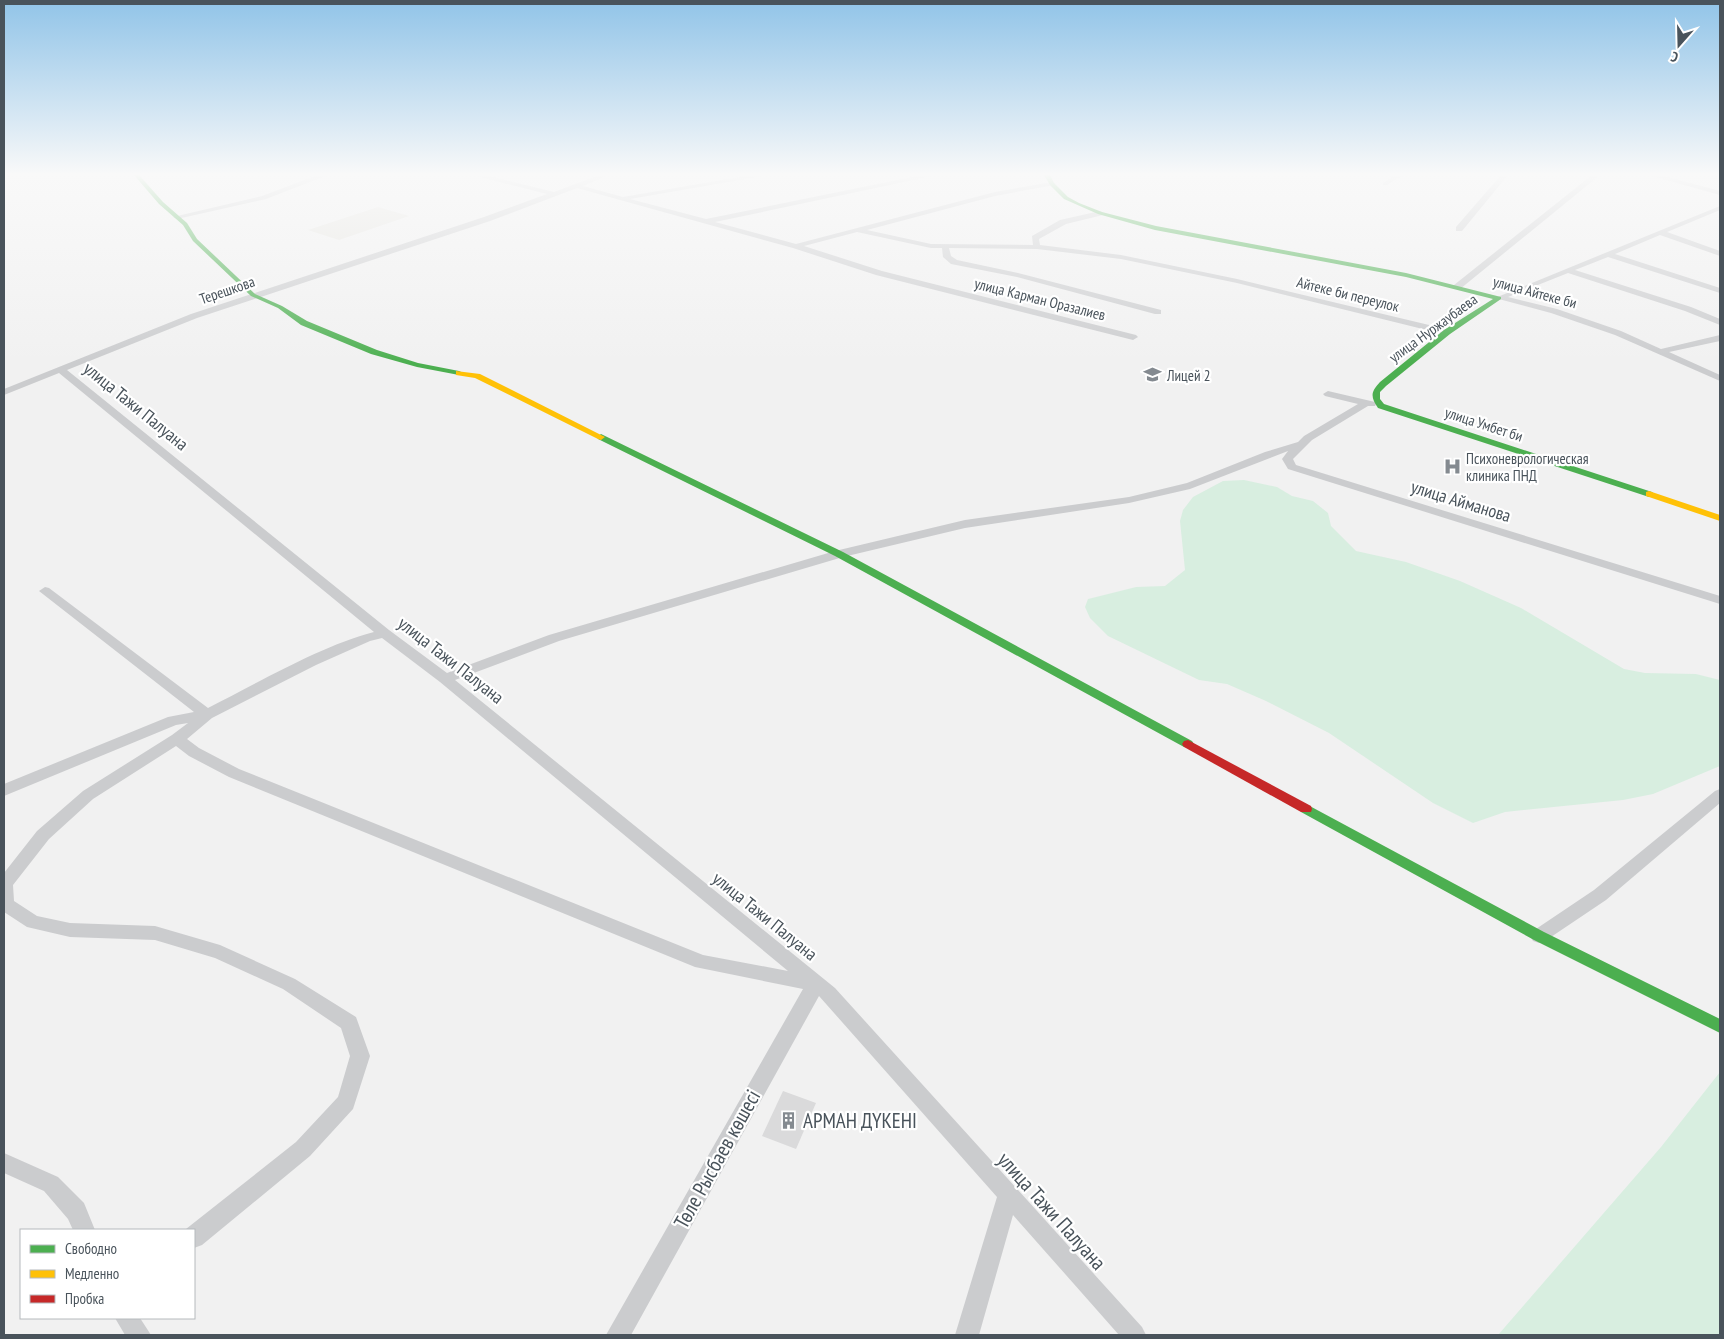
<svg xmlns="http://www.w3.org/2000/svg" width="1724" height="1339" viewBox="0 0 1724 1339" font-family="'PT Sans Narrow',sans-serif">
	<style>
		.commercial { fill: #e5e4df }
		.green { fill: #d8eee0 }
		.building { fill: #dadadb }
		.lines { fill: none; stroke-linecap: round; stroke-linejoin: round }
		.street { fill: #cbccce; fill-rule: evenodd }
		.fast { fill: #4caf50; fill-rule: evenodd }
		.slow { fill: #ffc107; fill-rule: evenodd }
		.jam { fill: #c62828; fill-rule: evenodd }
		.labels { text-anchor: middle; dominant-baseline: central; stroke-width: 4.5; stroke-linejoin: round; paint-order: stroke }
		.far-street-label { font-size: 15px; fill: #49535b; stroke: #fff }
		.far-poi-label { font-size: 15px; fill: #49535b; stroke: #fff; text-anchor: start }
		.street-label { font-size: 18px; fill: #49535b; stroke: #fff }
		.near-poi-label { font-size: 21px; fill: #49535b; stroke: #fff; text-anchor: start }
		.near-street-label { font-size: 21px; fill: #49535b; stroke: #fff }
	</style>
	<rect width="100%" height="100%" fill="#f1f1f1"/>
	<path class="commercial" d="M378 207 409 216 339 240 308 230Z"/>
	<path class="green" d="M1244 480 1277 487 1292 496 1313 501 1328 513 1331 526 1356 551 1406 562 1460 581 1521 608 1624 669 1645 673 1696 674 1720 680V766L1653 794 1623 800 1505 812 1473 823 1433 803 1329 733 1266 701 1227 684 1199 680 1108 636 1090 618 1085 607 1088 599 1136 587 1165 586 1185 570 1180 521 1183 510 1193 497 1223 481Z
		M1720 1072V1335H1498L1661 1147Z"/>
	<path class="building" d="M783 1091 816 1103 796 1149 762 1136Z"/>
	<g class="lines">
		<path class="street" d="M318 175H328L266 199 177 219 173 217 262 196Z
			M472 175H485L554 192 599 175H609L583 186 623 197 751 175H769L630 199 706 219 922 175H937L715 222 796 244 995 192 1052 182 1055 184 1054 185 995 196 867 230 931 244 1033 245 1032 236 1060 220 1100 211 1104 213 1103 215 1066 224 1039 239 1040 245 1121 255 1237 279 1450 330 1451 332 1447 335 1237 283 1121 259 1037 249 949 248 951 256 957 260 1018 273 1161 310V314H1155L1017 277 951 264 943 257 942 248H931L857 232 804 246 882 271 1136 335 1138 337 1133 340 876 275 793 248 577 188 490 221 197 318 67 370 389 630 447 673 549 635 835 551 965 520 1129 497 1187 483 1265 452 1298 442 1304 436 1358 404 1325 396 1323 394 1328 391 1375 402 1376 404 1375 406H1368L1312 440 1293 459 1296 465 1720 596V604L1288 469 1282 459 1288 451 1190 489 1129 503 965 528 843 557 559 641 455 680 835 988 1142 1327 1146 1335H1119L1013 1215 979 1335H955L997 1197 819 996 631 1335H606L803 989 695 967 229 777 189 756 176 746 93 799 49 839 13 885 14 901 37 916 70 923 155 926 220 945 295 979 356 1017 370 1056 353 1109 310 1156 202 1245 194 1248V1230L186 1229 296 1142 338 1097 350 1056 341 1028 283 989 215 958 155 940 70 937 27 927 4 912V873L37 831 83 791 172 735 188 723 176 725 4 796V784L168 717 194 712 39 591 45 587 49 588 208 708C258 683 320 646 374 632L59 373 4 395V389L191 314 484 217 547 194ZM382 638 440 682 788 971 703 955 239 769 199 748 187 739 212 718 316 665 370 641Z
			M1395 175H1403L1387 185H1383V183Z
			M1501 175H1508L1462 231H1456V227Z
			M1592 175H1600L1460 289H1454V285Z
			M1648 175H1660L1720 191V195Z
			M1720 206V210L1667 232 1720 251V256L1660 235 1615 254 1720 288V293L1608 257 1575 270 1691 307 1720 319V325L1685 311 1568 273 1508 297 1557 309 1621 331 1661 349 1720 335V341L1669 352 1720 375V381L1615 335 1551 313 1495 298Z
			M1720 789V803L1606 900 1545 941 1539 943 1533 941 1530 936 1533 931 1594 890 1715 791Z
			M4 1153 58 1177 84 1203 95 1230H73L68 1219 44 1191 4 1173Z
			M115 1318H140L151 1335H125Z"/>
		<path class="fast" d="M134 175H139L163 202 187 223 197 239 255 294 282 306 307 321 377 350 418 363 459 371 463 373 459 375 417 367 371 354 301 325 278 308 251 296 193 241 183 225 159 204Z
			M1044 175H1050L1054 183 1068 197 1079 203 1102 212 1156 226 1406 273 1501 297V299L1450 334 1386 386 1380 392V399L1384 404 1652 492 1654 494 1649 497 1646 496 1378 408C1370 396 1371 392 1380 382L1444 330 1493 299 1406 277 1155 230 1098 214 1064 199 1050 185Z
			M601 434 843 552 1192 741 1194 744 1192 747H1184L835 556 598 439 597 437Z
			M1306 804 1544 932 1720 1019V1033L1534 940 1301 812 1300 809 1301 806Z"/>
		<path class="slow" d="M456 371 480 374 605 437 601 440 598 439 475 378 456 375Z
			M1649 491 1720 515V521L1646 496V492Z"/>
		<path class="jam" d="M1188 740 1311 806 1312 809 1311 812H1301L1184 747 1182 744 1184 741Z"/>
	</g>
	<linearGradient id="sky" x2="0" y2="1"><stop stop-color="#91c4e8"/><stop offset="0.48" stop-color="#f9f9f9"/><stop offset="1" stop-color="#f9f9f9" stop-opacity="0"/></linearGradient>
	<rect width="1724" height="363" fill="url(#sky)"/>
	<defs>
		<symbol id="school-bare" viewBox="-9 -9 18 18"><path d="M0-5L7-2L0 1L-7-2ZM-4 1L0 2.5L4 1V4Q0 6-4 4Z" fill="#848a90" stroke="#fff" stroke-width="2.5" paint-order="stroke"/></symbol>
		<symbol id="hospital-bare" viewBox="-9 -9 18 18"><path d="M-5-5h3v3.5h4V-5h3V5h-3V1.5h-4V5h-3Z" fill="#848a90" stroke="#fff" stroke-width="2.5" paint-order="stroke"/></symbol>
		<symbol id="building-bare" viewBox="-9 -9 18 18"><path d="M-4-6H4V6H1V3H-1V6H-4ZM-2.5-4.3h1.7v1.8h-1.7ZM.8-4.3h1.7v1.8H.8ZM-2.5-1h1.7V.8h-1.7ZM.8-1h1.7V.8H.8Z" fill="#848a90" stroke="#fff" stroke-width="2.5" paint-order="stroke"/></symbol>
	</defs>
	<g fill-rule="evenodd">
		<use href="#school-bare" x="1140" y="362" width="25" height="25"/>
		<use href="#hospital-bare" x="1440" y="454" width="25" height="25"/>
		<use href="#building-bare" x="776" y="1108" width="25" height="25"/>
	</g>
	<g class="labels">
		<g class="far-street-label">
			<text transform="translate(227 290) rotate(-19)">Терешкова</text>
			<text transform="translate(1535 292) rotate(15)">улица Айтеке би</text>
			<text transform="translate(1348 294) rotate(14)">Айтеке би переулок</text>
			<text transform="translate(1040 299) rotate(14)">улица Карман Оразалиев</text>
			<text transform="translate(1433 328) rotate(-36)">улица Нуржаубаева</text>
			<text transform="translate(1484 424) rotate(18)">улица Умбет би</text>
		</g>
		<g class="far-poi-label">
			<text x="1167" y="375">Лицей 2</text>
			<text x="1466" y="458">Психоневрологическая<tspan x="1466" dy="17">клиника ПНД</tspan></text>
		</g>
		<g class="street-label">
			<text transform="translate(136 406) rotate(39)">улица Тажи Палуана</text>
			<text transform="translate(1461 501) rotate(17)">улица Айманова</text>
			<text transform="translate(451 660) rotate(38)">улица Тажи Палуана</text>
			<text transform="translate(765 916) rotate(39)">улица Тажи Палуана</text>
		</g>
		<g class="near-poi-label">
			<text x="803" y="1120">АРМАН ДҮКЕНІ</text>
		</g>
		<g class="near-street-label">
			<text transform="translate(717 1159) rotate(-61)">Төле Рысбаев көшесі</text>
			<text transform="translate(1052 1211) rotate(48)">улица Тажи Палуана</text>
		</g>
	</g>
	<rect width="1724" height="1339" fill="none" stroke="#49535b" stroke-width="10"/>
	<rect x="20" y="1229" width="175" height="90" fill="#ffffff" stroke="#b6babd"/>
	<rect x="30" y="1245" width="25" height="8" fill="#4caf50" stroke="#b6babd"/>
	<text x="65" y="1254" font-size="15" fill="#49535b">Свободно</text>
	<rect x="30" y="1270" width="25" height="8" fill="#ffc107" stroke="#b6babd"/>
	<text x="65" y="1279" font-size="15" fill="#49535b">Медленно</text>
	<rect x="30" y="1295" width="25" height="8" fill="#c62828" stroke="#b6babd"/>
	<text x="65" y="1304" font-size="15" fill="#49535b">Пробка</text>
	<g transform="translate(1679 45) rotate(200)" stroke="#ffffff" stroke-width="4" paint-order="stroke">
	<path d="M0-4L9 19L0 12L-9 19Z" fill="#49535b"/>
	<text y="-8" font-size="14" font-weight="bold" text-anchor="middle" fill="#49535b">С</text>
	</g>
</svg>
